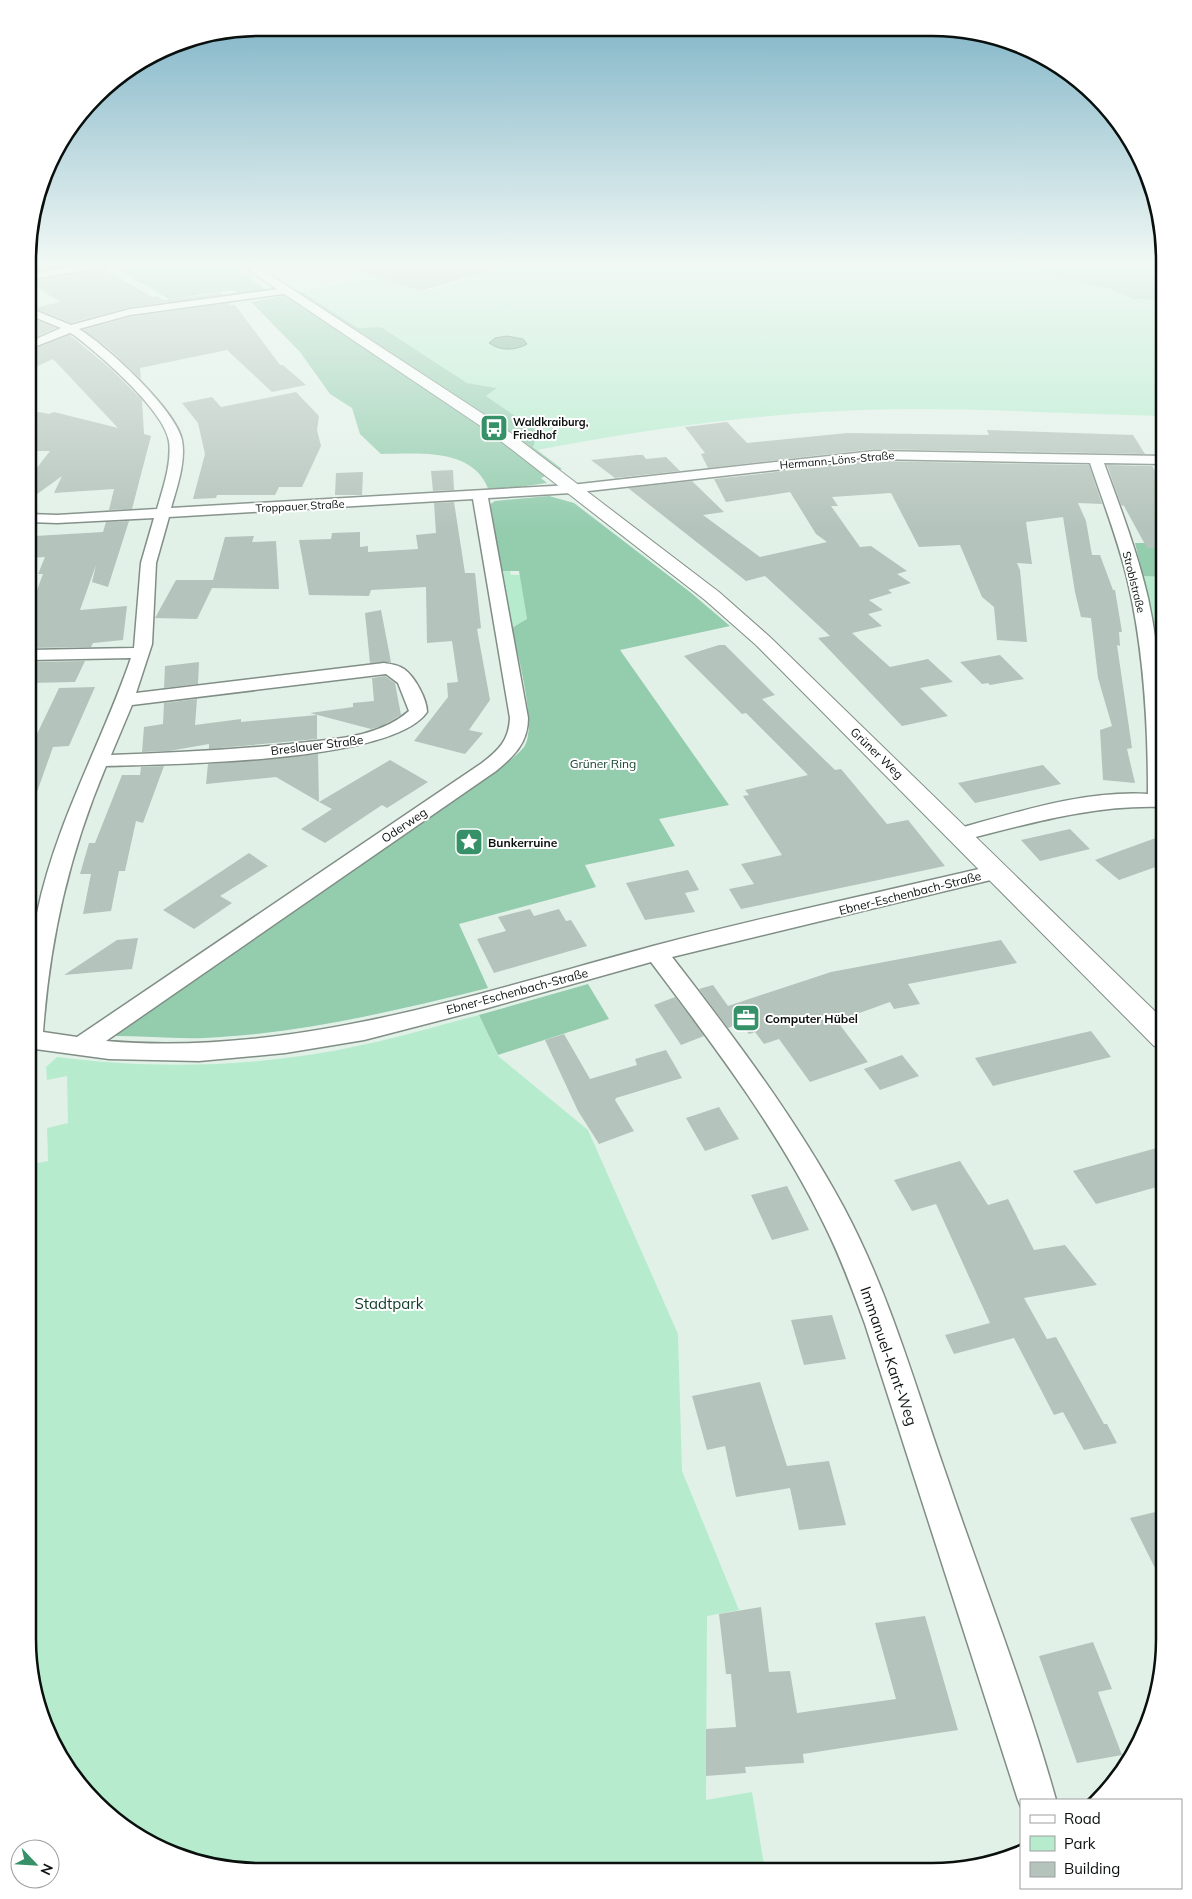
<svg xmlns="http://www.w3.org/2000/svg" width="1192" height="1899" viewBox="0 0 1192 1899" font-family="Mulish,sans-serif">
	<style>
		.green { fill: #b7ebce }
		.forest { fill: #94ccae }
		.water { fill: #77ad91; stroke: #567e69 }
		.building { fill: #b4c3bb }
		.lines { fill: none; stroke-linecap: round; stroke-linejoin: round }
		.minor-casing { stroke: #808e86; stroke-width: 3 }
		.tertiary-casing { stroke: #808e86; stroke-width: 2 }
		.minor { fill: #fff; fill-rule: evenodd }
		.tertiary { fill: #fff; fill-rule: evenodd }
		.labels { text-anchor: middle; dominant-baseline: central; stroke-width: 4; stroke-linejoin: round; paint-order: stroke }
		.far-poi-label { font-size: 11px; font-weight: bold; fill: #0a100d; stroke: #fff; text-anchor: start }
		.far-street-label { font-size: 11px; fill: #0a100d; stroke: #fff }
		.street-label { font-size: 12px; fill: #0a100d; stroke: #fff }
		.park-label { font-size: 12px; fill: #0f3c28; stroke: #fff }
		.poi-label { font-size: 12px; font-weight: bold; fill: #0a100d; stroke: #fff; text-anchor: start }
		.near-park-label { font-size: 15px; fill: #0f3c28; stroke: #fff }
		.near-street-label { font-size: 15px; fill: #0a100d; stroke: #fff }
		.rim { fill: none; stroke: #0a100d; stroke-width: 2.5 }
	</style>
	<rect width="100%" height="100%" fill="#e2f1e8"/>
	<path class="green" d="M513 264H1003L1111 289 1133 299 1164 300V416C1050 414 935 404 821 412 725 418 631 432 537 450L533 446 537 432 486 396 497 388 467 383 381 327 358 328 302 292 377 276 425 292Z
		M502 571H510L511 575H520L527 620 512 628Z
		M1143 576 1164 577V626L1154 625Z
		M479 1015 498 1056 588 1130 678 1334 682 1471 739 1610 707 1616 706 1800 752 1792 765 1871 230 1870 171 1854 119 1824 76 1781 45 1728 28 1639V1165L48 1161 47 1128 68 1123 67 1076 47 1080 46 1067 57 1057C158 1070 262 1067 362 1045 401 1037 440 1025 479 1015Z"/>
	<path class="forest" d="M108 264H231L266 290 240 294 233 290 169 299Z
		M1003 264H1164V300L1133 299 1111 289Z
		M302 292 358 328 381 327 467 383 497 388 486 396 538 432 533 447 562 469 541 478 547 483 489 491C474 447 419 454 381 454L360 434 352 408 330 394 300 352 251 302Z
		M549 496 574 503 690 592 730 626 620 650 729 805 659 819 675 846 585 865 596 887 459 924 488 988C394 1011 301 1034 204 1038 174 1039 143 1036 113 1036L497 770C506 763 517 756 524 747 538 727 517 653 512 628L527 619 519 571H502L489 505 495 501Z
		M1135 543H1164V577L1143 576Z
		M588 984 609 1019 498 1055 479 1015Z"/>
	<path class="water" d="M507 336 523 339 527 344C515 351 500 351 489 343L495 338Z"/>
	<path class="building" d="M47 264H74L29 272V267Z
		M354 264H491L492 270 420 291 353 268Z
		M103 268 152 297 157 296 163 300 221 293 222 295 130 307 71 323 34 308 60 302 29 282Z
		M228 303 230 305H235L280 365H283L306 385 272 392 227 350 140 368 141 379 107 347 83 330 130 317Z
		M29 317 56 328 29 340Z
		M70 335 112 370 142 400 144 434 151 436 132 509 109 510 114 489 54 493 62 476 29 500V478L50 451H29V416L39 412 49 414 54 412 118 428 53 359 29 370V351Z
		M296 392 319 416 317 430 321 446 302 487H279L275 495H217L216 498 193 499 205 454 198 423 182 403 212 397 221 407Z
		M727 422 747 443 847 433 989 435 987 430 1133 435 1145 454 874 449 708 468 701 454 705 453 685 427Z
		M637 455H643L646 459 666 457 680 471 615 478 591 460Z
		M874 461 1089 465 1102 504 1078 503 1086 521 1092 555H1100L1113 590H1115L1122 632H1119L1120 646 1117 645 1132 748 1127 749 1135 783 1103 780 1100 730 1112 726 1098 678 1091 618 1081 617 1075 592 1063 517 1026 522 1032 564 1017 563 1020 570 1027 642 997 640 994 607 982 597 960 545 919 547 891 493 832 497 838 506H831L860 547 871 546 907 571 897 574 911 583 888 590 892 593 869 600 883 610 868 614 882 626 852 633 890 667 928 659 953 682 920 688 948 716 902 726 818 638 830 636 765 576 746 581 628 488 692 481 724 512 703 515 760 557 827 542 816 534 790 492 726 502 714 479Z
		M1107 465 1152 466 1164 485V548H1147L1124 506 1121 505Z
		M453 470 454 490 433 491 431 471Z
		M363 472 362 495H335L336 473Z
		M454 502 465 573H475L481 628 477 629 490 700 469 730 483 733 465 754 414 741 448 697 447 683 458 682 452 641 427 643 426 587 371 590 369 596 309 595 299 540 331 539 332 533 360 532V547L368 546V552L418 549 416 535 436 533 434 503Z
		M129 521 108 587 92 582 96 565 80 610 127 606 123 640 93 643 91 647 29 648V611L43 574H38L45 557 29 558V548L35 536 103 532 106 522Z
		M254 536 252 542 276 541 279 589 212 588 197 619 155 618 176 580H213L225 537Z
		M381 610 391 662 370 663 365 613Z
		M719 645H725L775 695 762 699 835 770 841 769 887 824 908 820 945 866 741 909 729 889 754 884 741 864 782 855 743 796 749 795 745 790 808 775 746 713 742 714 684 656Z
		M1000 655 1024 679 990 685 988 683 982 684 960 662Z
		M85 661 75 682 29 683V662Z
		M199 662 198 684 164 688 165 666Z
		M385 676 395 683 401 715 382 726 371 729 310 713 353 707V703L374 701 372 678Z
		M95 687 69 746 53 747 32 806H29V735L37 734 59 688Z
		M197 699 195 725 241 719V722L317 715V739L209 749V744L169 751 142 752 144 727 163 724 164 703Z
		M318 754 319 802 276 777 206 784 208 764Z
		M390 760 428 782 387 808 382 805 325 843 301 829 332 809 319 802Z
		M1043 765 1061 784 975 803 958 783Z
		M164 766 143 823 136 821 125 871H119L111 911 83 914 91 874H80L89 843H95L122 775H140L141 767Z
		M1070 829 1090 849 1040 861 1021 840Z
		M1164 835V864L1119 880 1095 860Z
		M249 853 268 866 220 896 232 903 194 929 163 910Z
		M688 870 699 890 685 893 695 912 645 920 626 883Z
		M530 909 534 916 559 909 566 921 571 920 587 946 494 973 477 939 506 931 498 917Z
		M138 938 132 969 64 975 117 940Z
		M1001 940 1017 963 908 984 920 1004 894 1009 890 1002 837 1021 868 1062 810 1082 779 1039 764 1044 755 1032 749 1034 740 1023 728 1028 699 989 713 985 728 1006 831 972Z
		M675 997 697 1026 704 1036 681 1045 654 1005Z
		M1091 1031 1111 1057 993 1086 975 1058Z
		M564 1034 590 1079 637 1065 635 1059 666 1050 682 1078 616 1098 615 1100 634 1131 599 1144 578 1111 545 1040Z
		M902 1055 919 1076 880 1090 864 1069Z
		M719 1107 739 1139 705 1151 686 1118Z
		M1164 1146V1185L1096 1204 1073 1171Z
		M960 1161 988 1205 1008 1199 1034 1250 1065 1245 1097 1285 1024 1298 1047 1339 1056 1337 1104 1424H1107L1117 1443 1084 1450 1063 1412 1054 1415 1014 1338 954 1354 945 1335 990 1323 936 1204 912 1211 894 1180Z
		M787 1186 809 1230 772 1240 751 1195Z
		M832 1315 846 1359 804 1365 791 1320Z
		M760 1382 787 1466 829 1461 846 1525 799 1530 790 1488 736 1497 725 1446 707 1450 692 1396Z
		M1164 1510V1586L1130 1518Z
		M761 1607 769 1672 790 1671 797 1713 896 1699 875 1623 925 1616 958 1730 803 1754 804 1763 745 1767 746 1773 706 1776V1729L736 1727 731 1674H726L719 1614Z
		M1093 1642 1112 1689 1098 1692 1122 1755 1077 1763 1039 1656Z"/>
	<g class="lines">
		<defs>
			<path id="minor" d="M84 264H106L101 267 29 280V274Z
				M286 288 291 291 290 293 130 315 79 329C106 345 176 410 182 440 186 462 177 487 171 508L571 485 874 451 1164 456V464L1104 463C1120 507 1137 551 1148 598 1163 667 1164 736 1164 807 1093 804 1028 824 960 841L953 840 950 835 953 830C1015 813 1083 790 1148 794 1148 723 1144 651 1128 582 1119 542 1103 502 1090 463L874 459 571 493 488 498 528 718C528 743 514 756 496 771L106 1041C293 1057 475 994 653 946 766 916 882 892 996 865L1003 867 1007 872 1003 877 672 957C734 1037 796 1119 844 1208 890 1294 916 1389 948 1480 984 1586 1026 1692 1056 1800H1021V1807L1018 1800 865 1324C853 1291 841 1258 825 1226 779 1131 714 1046 651 962L484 1009 364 1040 285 1053 199 1061 109 1059 28 1048C28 1018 26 987 28 957 30 943 34 927 37 913 56 822 101 745 131 658L29 660V650L134 648 141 563 154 518 57 523 29 522V514L57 515 157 509C163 488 172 463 169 441 164 410 99 354 74 335L70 333 29 349V342L61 328 29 315V308L71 325 130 309ZM473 499 510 718C509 740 499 750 482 763L77 1037 43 1032C50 938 69 854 106 766 170 764 392 763 427 712 427 699 415 677 404 669 398 665 391 664 384 663L136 693 152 644 156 563 169 517ZM386 674 398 683 409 711C377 739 330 739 290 744 230 750 171 753 111 755L132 705Z"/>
			<path id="tertiary" d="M240 264H254L500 425 719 592 770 637 1164 1020V1049L1154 1046 756 645 705 600 488 431Z"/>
		</defs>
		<use href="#minor" class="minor-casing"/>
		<use href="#tertiary" class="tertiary-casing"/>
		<use href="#minor" class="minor"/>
		<use href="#tertiary" class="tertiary"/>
	</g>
	<linearGradient id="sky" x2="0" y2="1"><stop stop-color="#7bb1c5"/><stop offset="0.5" stop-color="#f2f9f5"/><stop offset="1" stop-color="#f2f9f5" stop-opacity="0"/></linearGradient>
	<rect width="1192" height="530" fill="url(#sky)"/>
	<defs>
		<symbol id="bus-square" viewBox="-11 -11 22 22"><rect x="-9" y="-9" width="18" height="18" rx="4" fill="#369168" stroke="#fff"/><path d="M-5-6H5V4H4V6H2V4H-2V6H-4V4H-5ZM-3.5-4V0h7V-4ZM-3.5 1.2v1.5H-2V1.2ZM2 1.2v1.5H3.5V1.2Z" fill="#fff"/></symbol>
		<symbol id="sight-square" viewBox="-11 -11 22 22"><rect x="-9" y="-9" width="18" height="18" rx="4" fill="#369168" stroke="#fff"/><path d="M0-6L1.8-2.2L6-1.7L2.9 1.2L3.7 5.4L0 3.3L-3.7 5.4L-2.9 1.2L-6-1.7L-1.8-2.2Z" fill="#fff"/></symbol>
		<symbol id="office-square" viewBox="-11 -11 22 22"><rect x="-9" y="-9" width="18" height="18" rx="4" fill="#369168" stroke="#fff"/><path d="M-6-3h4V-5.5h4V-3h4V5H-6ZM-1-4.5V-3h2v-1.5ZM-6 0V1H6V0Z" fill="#fff"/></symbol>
	</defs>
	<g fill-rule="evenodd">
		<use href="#bus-square" x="478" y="412" width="32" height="32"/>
		<use href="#sight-square" x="453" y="826" width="32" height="32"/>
		<use href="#office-square" x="730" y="1002" width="32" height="32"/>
	</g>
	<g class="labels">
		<g class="far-poi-label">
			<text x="513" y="422">Waldkraiburg,<tspan x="513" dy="13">Friedhof</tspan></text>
		</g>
		<g class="far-street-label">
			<text transform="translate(837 460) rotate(-5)">Hermann-Löns-Straße</text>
			<text transform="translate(300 506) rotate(-3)">Troppauer Straße</text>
			<text transform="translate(1134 582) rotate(76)">Stroblstraße</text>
		</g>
		<g class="street-label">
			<text transform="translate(317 745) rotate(-7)">Breslauer Straße</text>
			<text transform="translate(877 753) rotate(44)">Grüner Weg</text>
			<text transform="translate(404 825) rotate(-34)">Oderweg</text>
			<text transform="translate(910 893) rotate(-14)">Ebner-Eschenbach-Straße</text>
			<text transform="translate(517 991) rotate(-15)">Ebner-Eschenbach-Straße</text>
		</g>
		<g class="park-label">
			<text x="603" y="763">Grüner Ring</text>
		</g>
		<g class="poi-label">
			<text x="488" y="842">Bunkerruine</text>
			<text x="765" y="1018">Computer Hübel</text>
		</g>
		<g class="near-park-label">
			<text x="389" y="1303">Stadtpark</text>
		</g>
		<g class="near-street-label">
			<text transform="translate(889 1356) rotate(71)">Immanuel-Kant-Weg</text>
		</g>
	</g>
	<path d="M0 0H1192V1899H0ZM260 36H932A224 224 0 0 1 1156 260V1639A224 224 0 0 1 932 1863H260A224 224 0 0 1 36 1639V260A224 224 0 0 1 260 36Z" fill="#fff" fill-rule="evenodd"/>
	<path class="rim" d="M260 36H932A224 224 0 0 1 1156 260V1639A224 224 0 0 1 932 1863H260A224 224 0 0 1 36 1639V260A224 224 0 0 1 260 36Z"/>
	<rect x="1020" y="1799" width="162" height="90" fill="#ffffff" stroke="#9d9f9e"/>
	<rect x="1030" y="1815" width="25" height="8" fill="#ffffff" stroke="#9d9f9e"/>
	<text x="1064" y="1824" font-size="15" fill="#0a100d">Road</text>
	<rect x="1030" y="1836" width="25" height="15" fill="#b7ebce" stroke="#9d9f9e"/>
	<text x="1064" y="1849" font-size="15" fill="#0a100d">Park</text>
	<rect x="1030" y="1862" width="25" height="15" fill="#b4c3bb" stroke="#9d9f9e"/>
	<text x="1064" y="1874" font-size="15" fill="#0a100d">Building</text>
	<g transform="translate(35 1864) rotate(115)"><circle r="24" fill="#ffffff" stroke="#9d9f9e"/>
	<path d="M0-4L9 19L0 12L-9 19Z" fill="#369168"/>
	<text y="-8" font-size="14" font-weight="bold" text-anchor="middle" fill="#0a100d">N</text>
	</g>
</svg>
